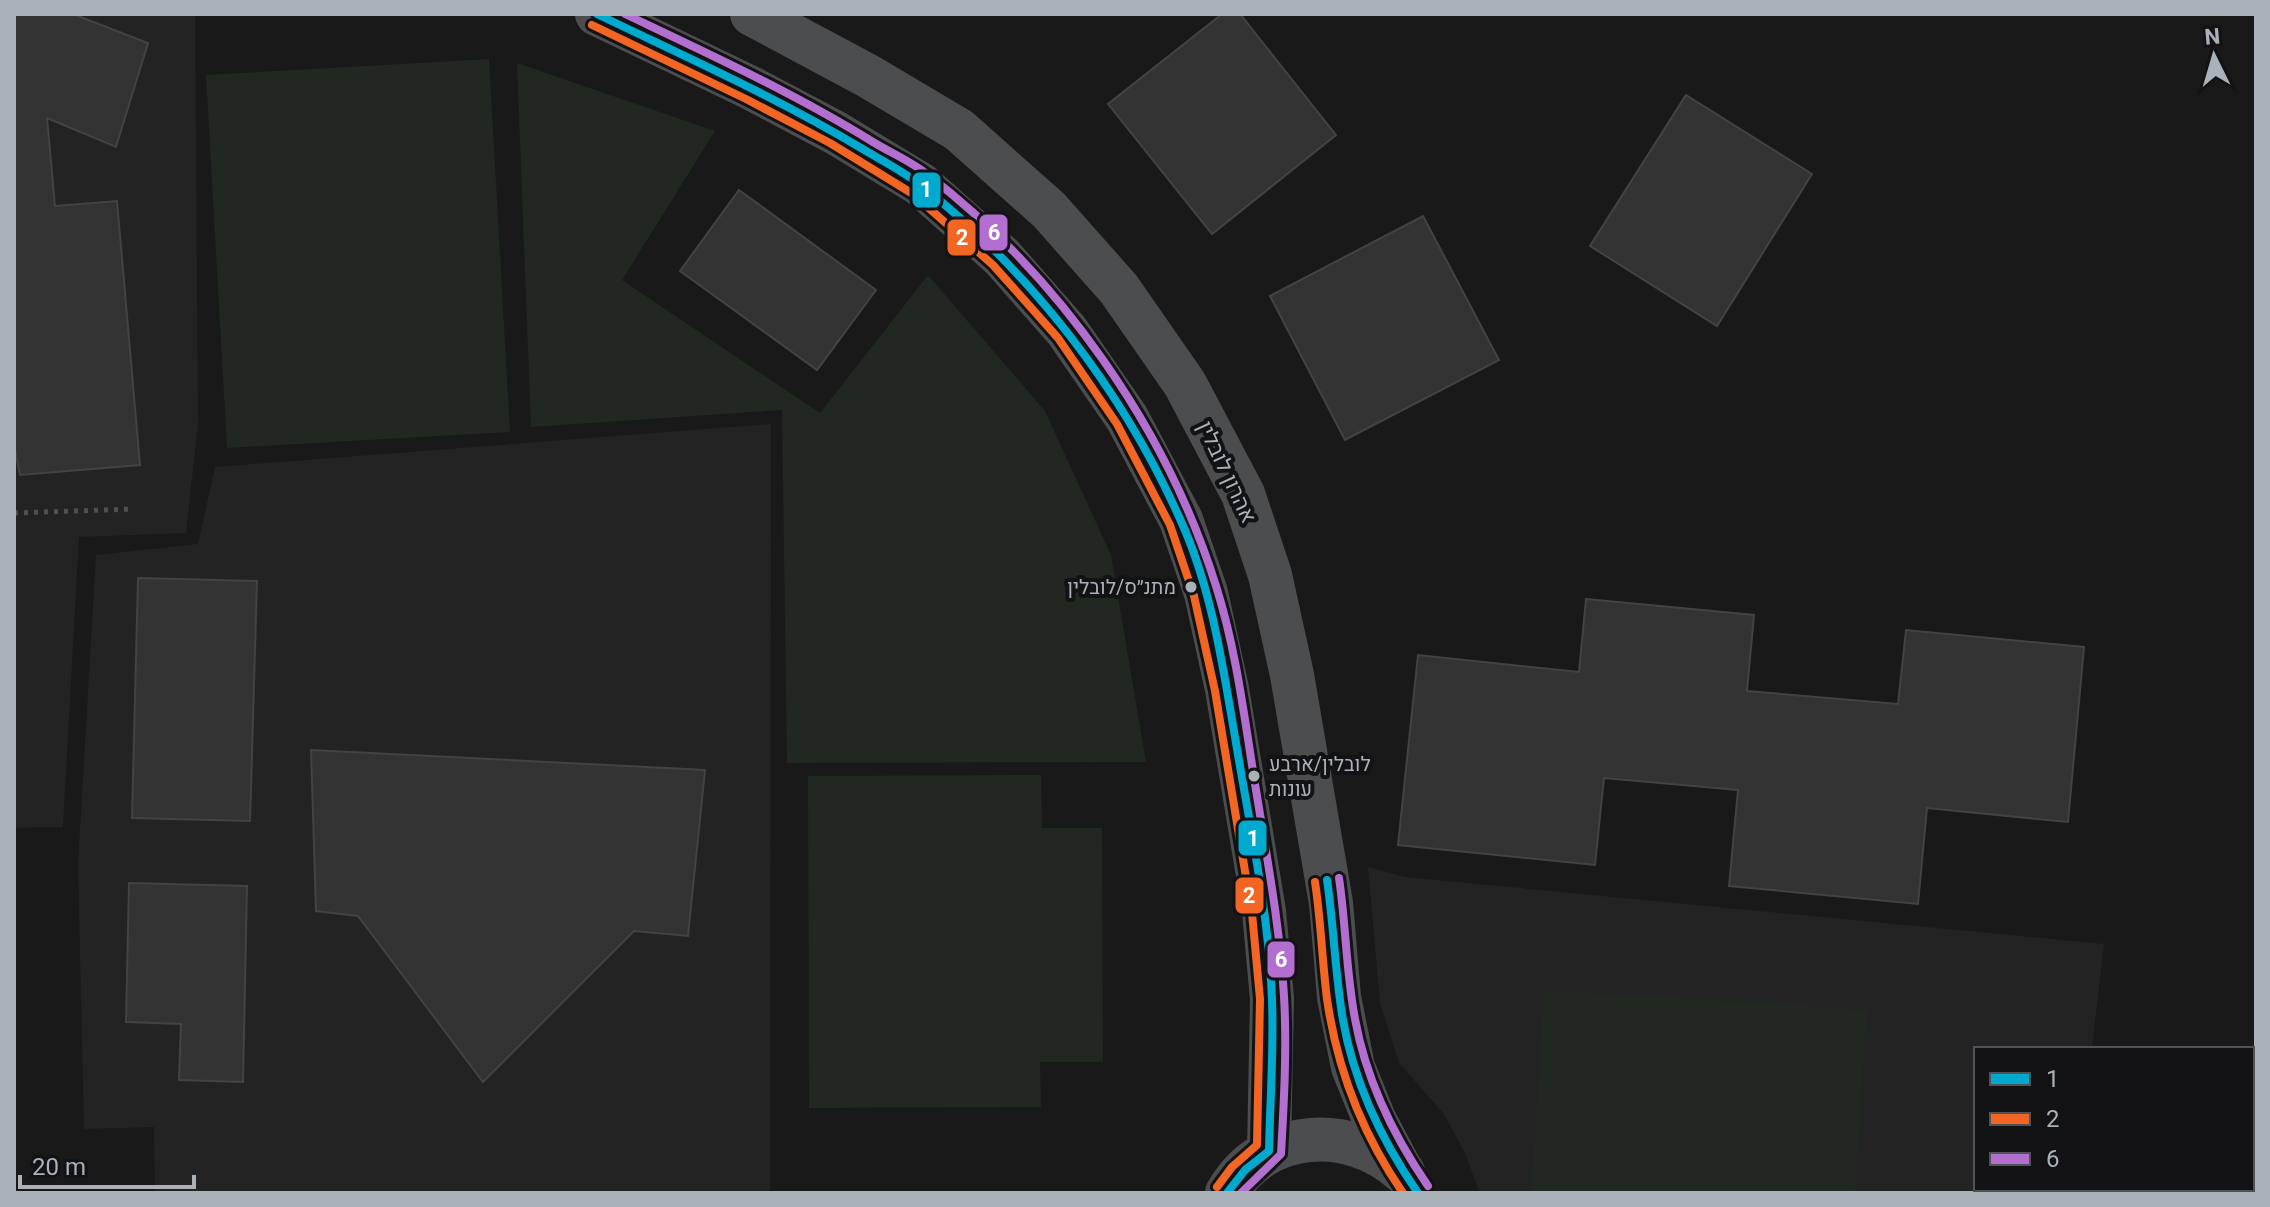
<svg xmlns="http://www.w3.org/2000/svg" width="2270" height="1207" viewBox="0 0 2270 1207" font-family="Roboto,Heebo,sans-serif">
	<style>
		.built { fill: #232324 }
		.green { fill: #212721 }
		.building { fill: #333334; stroke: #414345; stroke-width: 2 }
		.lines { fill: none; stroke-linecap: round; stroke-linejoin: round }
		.path { stroke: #4f5053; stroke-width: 5; stroke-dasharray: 4 6; stroke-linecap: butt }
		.secondary { stroke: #4c4d4f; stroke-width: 44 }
		.bus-1-casing { stroke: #131315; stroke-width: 14 }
		.bus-2-casing { stroke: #131315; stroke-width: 14 }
		.bus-3-casing { stroke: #131315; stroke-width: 14 }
		.bus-1 { stroke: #00a9ce; stroke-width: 8 }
		.bus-2 { stroke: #f26522; stroke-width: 8 }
		.bus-3 { stroke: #b36fd0; stroke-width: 8 }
		.bus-dot { fill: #aab1b9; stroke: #131315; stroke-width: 3 }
		.labels { text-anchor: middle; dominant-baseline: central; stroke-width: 8; stroke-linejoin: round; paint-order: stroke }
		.bus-label { font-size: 20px; fill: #aab1b9; stroke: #131315; text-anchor: end }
		.street-label { font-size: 22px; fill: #aab1b9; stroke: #131315 }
		.line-badge { stroke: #131315; stroke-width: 3 }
		.badge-label { font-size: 22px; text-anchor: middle; font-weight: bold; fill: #fff }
	</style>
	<rect width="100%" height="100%" fill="#191919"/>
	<path class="built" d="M14 14H195L198 424 186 533 79 537 63 827 14 828Z
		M771 424 770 1193H155L154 1127 84 1129 78 864 96 555 198 544 215 467Z
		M1368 867 1405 877 2104 944 2092 1049H1976V1189H2252V1064L2256 1065V1193H1480L1464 1151 1443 1113 1399 1063 1380 1003Z"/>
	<path class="green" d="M489 59 510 432 227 448 206 75Z
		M517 63 715 131 622 280 820 413 928 275 1045 411 1111 555 1146 762 787 763 782 410 531 427Z
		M1041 775 1042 828H1102L1103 1062H1040L1041 1107 809 1108 808 776Z
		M1544 990 1867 1010 1855 1193H1531Z"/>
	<path class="building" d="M14 14H73L148 43 116 147 47 118 55 206 117 201 140 465 20 475 14 445Z
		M1222 14H1240L1336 135 1212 234 1108 104Z
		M1686 95 1812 174 1717 326 1590 246Z
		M739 190 876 290 817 370 680 271Z
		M1423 216 1499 360 1345 440 1270 296Z
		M138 578 257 581 250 821 132 818Z
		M1586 599 1754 615 1747 691 1898 704 1906 630 2084 647 2068 822 1927 808 1918 904 1729 886 1738 790 1604 778 1595 865 1398 845 1418 655 1579 672Z
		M311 750 705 770 688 936 634 931 483 1082 358 916 316 911Z
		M129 883 247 886 243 1082 179 1080 181 1024 126 1022Z
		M2252 1145H2256V1193H2236V1189H2252Z
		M2060 1189H2217V1193H2067Z"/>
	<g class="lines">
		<path class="path" d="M14 513 134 509"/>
		<path class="secondary" d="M597 14 751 88 836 133 920 184 1002 257 1067 331 1127 418 1181 520 1206 593 1227 689 1264 911 1272 999 1269 1151
			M752 14 868 76 959 130 1049 210 1119 289 1185 384 1243 494 1270 575 1292 675 1331 903 1339 997 1353 1067 1374 1119 1401 1170
			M1227 1193C1264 1128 1350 1124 1403 1172"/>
		<defs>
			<path id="bus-1" d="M597 14C686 57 776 97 861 148 881 160 903 171 922 186 1032 273 1123 391 1180 519 1212 588 1223 668 1236 743 1250 827 1269 913 1272 1000 1274 1050 1270 1101 1269 1151L1245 1170 1227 1193
				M1327 880C1334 927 1335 974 1343 1020 1354 1083 1382 1141 1418 1193"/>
			<path id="bus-2" d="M592 25 746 99 830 143 913 194 993 265 1058 338 1117 424 1170 525 1194 596 1215 691 1252 913 1260 999 1257 1145 1232 1167 1217 1187
				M1315 882C1321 921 1322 960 1327 999 1337 1069 1363 1135 1403 1193"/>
			<path id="bus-3" d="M625 14C709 54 794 93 873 142 891 153 912 162 928 175 1059 276 1167 429 1216 586 1237 652 1245 723 1256 790 1267 858 1280 927 1284 996 1287 1048 1284 1102 1281 1154L1241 1193
				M1339 878C1346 925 1346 972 1355 1019 1366 1080 1393 1135 1428 1186"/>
		</defs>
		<use href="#bus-1" class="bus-1-casing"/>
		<use href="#bus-2" class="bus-2-casing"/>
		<use href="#bus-3" class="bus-3-casing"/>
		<use href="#bus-1" class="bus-1"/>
		<use href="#bus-2" class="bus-2"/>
		<use href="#bus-3" class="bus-3"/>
	</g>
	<g class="bus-dot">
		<circle cx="1191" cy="587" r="7"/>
		<circle cx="1254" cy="776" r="7"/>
	</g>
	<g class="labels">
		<g class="bus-label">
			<text x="1176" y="587">מתנ״ס/לובלין</text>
			<text x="1269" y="764" text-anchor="start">לובלין/ארבע<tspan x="1269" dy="25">עונות</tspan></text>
		</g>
		<g class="street-label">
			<text transform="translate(1227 472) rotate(65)">אהרון לובלין</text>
		</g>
	</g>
	<g class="line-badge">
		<rect x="911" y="171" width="31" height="38" rx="8" fill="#00a9ce"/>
		<rect x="978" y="213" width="31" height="39" rx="8" fill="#b36fd0"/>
		<rect x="946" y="218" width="31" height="39" rx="8" fill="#f26522"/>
		<rect x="1237" y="819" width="31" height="38" rx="8" fill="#00a9ce"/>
		<rect x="1234" y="876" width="31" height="39" rx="8" fill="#f26522"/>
		<rect x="1266" y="940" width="30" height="39" rx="8" fill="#b36fd0"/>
	</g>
	<g class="badge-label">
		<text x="926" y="197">1</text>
		<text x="994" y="240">6</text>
		<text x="962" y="245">2</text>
		<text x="1253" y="846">1</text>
		<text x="1249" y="903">2</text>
		<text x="1281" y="967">6</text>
	</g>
	<rect width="2270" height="1207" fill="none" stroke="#aab1b9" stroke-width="32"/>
	<rect x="1974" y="1047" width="280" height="144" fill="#131315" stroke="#4f5257" stroke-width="2"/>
	<rect x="1990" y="1073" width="40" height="12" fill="#00a9ce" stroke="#4f5257" stroke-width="2"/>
	<text x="2046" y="1087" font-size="24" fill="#aab1b9">1</text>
	<rect x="1990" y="1113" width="40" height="12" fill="#f26522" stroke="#4f5257" stroke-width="2"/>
	<text x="2046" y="1127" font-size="24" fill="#aab1b9">2</text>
	<rect x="1990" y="1153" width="40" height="12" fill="#b36fd0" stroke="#4f5257" stroke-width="2"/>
	<text x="2046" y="1167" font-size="24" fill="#aab1b9">6</text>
	<g transform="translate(2214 56) rotate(355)" stroke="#131315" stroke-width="6" paint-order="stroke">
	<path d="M0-6L14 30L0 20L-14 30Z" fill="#aab1b9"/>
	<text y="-12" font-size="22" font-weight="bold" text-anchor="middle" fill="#aab1b9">N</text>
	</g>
	<path d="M20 1175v12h174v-12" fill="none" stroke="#aab1b9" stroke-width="4"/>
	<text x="32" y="1175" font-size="24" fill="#aab1b9" stroke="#131315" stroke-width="6" paint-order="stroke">20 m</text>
</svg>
